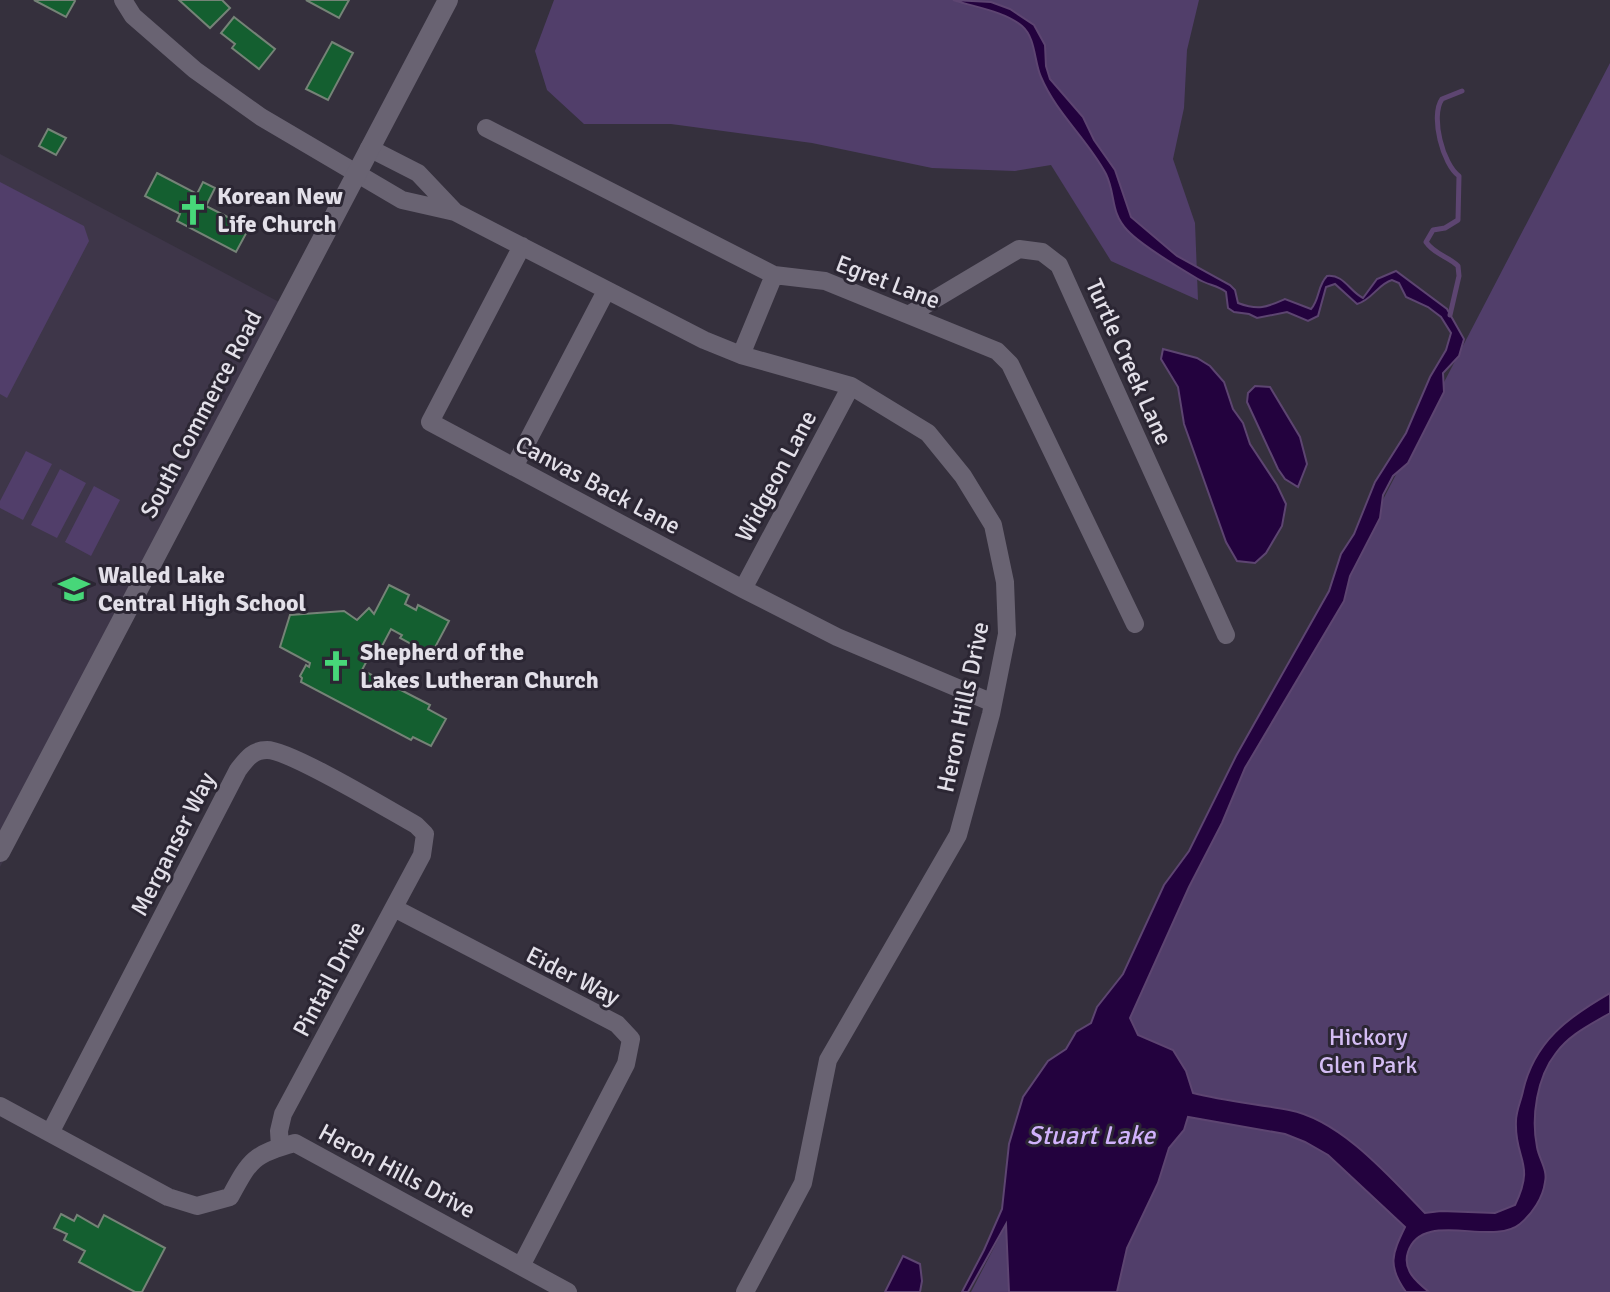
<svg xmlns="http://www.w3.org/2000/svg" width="1610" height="1292" viewBox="0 0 1610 1292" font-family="Signika,sans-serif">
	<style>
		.built { fill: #3e3649 }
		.green { fill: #513e6a }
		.water { fill: #23023e; stroke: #5d4571; stroke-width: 2 }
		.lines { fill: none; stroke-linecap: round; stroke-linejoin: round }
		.stream { stroke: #5d4571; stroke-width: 5 }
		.building { fill: #145f30; stroke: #758377; stroke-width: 2 }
		.minor { stroke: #696372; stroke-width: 18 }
		.tertiary { stroke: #696372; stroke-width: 20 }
		.labels { text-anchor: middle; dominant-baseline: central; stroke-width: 6; stroke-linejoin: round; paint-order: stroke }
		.poi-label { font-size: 24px; font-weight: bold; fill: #e3e0e9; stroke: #2b2633; text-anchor: start }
		.street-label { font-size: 24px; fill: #e3e0e9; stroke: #2b2633 }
		.park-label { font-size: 24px; fill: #d4bdf4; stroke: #2b2633 }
		.water-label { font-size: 26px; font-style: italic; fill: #d1b2fc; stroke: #2b2633 }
	</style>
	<rect width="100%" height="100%" fill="#35303d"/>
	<path class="built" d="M0 154 296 311 0 867Z"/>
	<path class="green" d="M554 0H1199L1187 50 1184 108 1173 159 1195 223 1198 300 1111 261 1051 165 1015 171 932 168 812 143 671 124H584L547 90 535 51Z
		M1610 63V1292H971Z
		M0 182 84 226 89 241 7 398 0 394Z
		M26 451 52 464 23 520 0 508V501Z
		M60 469 86 483 57 538 31 525Z
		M94 486 120 500 91 556 65 542Z"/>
	<path class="water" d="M953 0 991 2 1010 9 1034 25 1045 45 1046 66 1050 79 1083 117 1094 140 1115 170 1131 217 1177 256 1230 285 1235 290 1238 303C1259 311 1267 307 1285 299L1311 309C1320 299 1317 286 1327 276 1344 274 1349 291 1363 298L1377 279 1396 271 1447 309 1464 339 1459 356 1443 373 1444 392 1408 463 1393 476 1383 495 1380 518 1350 576 1344 601 1245 768 1222 823 1189 887 1130 1018 1138 1035 1173 1050 1186 1071 1193 1093C1224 1101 1258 1104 1289 1110 1341 1120 1390 1177 1425 1213L1441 1211 1495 1213 1515 1205C1536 1162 1514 1160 1516 1121 1516 1111 1521 1101 1523 1091 1534 1042 1568 1017 1610 993V1013C1590 1025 1570 1034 1556 1053 1537 1077 1531 1117 1537 1147 1539 1159 1548 1170 1545 1182 1543 1198 1532 1214 1520 1224 1492 1247 1422 1209 1408 1252 1402 1270 1417 1282 1429 1292H1406C1387 1266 1392 1254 1405 1227L1328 1155 1305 1142 1285 1134 1188 1117 1184 1130 1169 1148 1158 1183 1127 1248 1117 1292H1009L1006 1224 968 1292H962L984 1250 1002 1209 1009 1144 1023 1097 1048 1061 1066 1049 1076 1032 1091 1023 1097 1007 1123 974 1164 885 1189 851 1236 756 1329 591 1341 554 1354 534 1375 482 1406 433 1430 377 1446 350 1451 333 1441 317 1428 307 1406 297 1399 283 1392 280C1378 284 1372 300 1357 304L1335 284 1326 287 1318 316 1308 321 1287 312 1257 318 1249 314 1234 312 1228 308 1226 292C1218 285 1207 285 1198 279 1181 269 1140 244 1127 230 1110 212 1116 195 1106 174 1088 140 1056 113 1041 77 1034 62 1036 38 1022 26 1004 11 974 7 953 0Z
		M1163 349 1197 358 1210 366 1224 382 1233 409 1243 423 1250 444 1277 485 1286 504 1282 526 1266 553 1255 563 1237 561 1226 542 1184 424 1178 387 1161 359Z
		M1255 386 1270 387 1300 437 1307 464 1298 487 1285 479 1278 469 1247 402 1248 393Z
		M903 1256 920 1264 922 1281 920 1292H885Z"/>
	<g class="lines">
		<path class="stream" d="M1450 315 1459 276 1458 266C1448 256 1435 255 1426 242L1433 230 1445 228 1458 220 1459 176C1443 165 1430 116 1442 99L1462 91"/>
	</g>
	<path class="building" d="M34 0H74L75 1 66 17Z
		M179 0H222L230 8 210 28Z
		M306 0H349L339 18Z
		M234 17 275 49 259 69 232 48 235 44 221 33Z
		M332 42 353 53 328 100 306 89Z
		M48 129 66 138 56 155 39 146Z
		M157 173 197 194 203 182 215 188 206 206 249 228 236 252 177 221 180 214 145 196Z
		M389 585 409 595 405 604 416 610 418 605 449 621 431 655 400 638 402 635 391 629 380 650 374 647 362 670 430 705 428 709 446 719 431 746 413 737 411 740 301 682 302 678 300 676 306 665 309 667 310 663 280 647 290 615 344 611 357 620 369 608 374 614Z
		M61 1214 74 1221 77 1215 98 1227 104 1215 165 1248 142 1292H135L79 1262 85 1251 64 1240 67 1234 54 1228Z"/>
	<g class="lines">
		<path class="minor" d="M123 0 133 16 195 70 261 117 402 200 455 212 704 340 741 355 851 386 928 433 963 476 993 525 1005 582 1007 634 991 714 958 835 828 1060 803 1183 745 1292
			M486 128 774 275 825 281 997 351 1010 364 1135 624
			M369 148 418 173 455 212
			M522 246 430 422 743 589 837 637 993 703
			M910 314 1019 249 1042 252 1059 265 1226 635
			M741 355 774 275
			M514 467 606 291
			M743 589 851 386
			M394 908 617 1024 631 1039 626 1064 521 1266
			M0 1106 168 1197 197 1206 230 1197C250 1160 253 1154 295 1143L568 1292
			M50 1133 238 770C246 760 252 750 267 750 290 750 389 810 416 825L425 834 422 855 283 1114 279 1131 280 1147"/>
		<path class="tertiary" d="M0 852 448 0"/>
	</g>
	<defs>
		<symbol id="church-bare" viewBox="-9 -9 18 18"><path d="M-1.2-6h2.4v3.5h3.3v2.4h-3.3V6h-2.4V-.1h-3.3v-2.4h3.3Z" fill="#47d779" stroke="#2b2633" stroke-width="2.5" paint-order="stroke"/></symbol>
		<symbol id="school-bare" viewBox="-9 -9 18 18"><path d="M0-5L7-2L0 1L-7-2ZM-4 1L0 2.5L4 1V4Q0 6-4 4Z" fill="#47d779" stroke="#2b2633" stroke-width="2.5" paint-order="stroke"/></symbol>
	</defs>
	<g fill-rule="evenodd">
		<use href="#church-bare" x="171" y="188" width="44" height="44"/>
		<use href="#school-bare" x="52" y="567" width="44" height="44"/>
		<use href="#church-bare" x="314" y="644" width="44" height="44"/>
	</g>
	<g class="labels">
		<g class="poi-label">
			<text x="217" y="196">Korean New<tspan x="217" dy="28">Life Church</tspan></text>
			<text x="98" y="575">Walled Lake<tspan x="98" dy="28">Central High School</tspan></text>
			<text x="360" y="652">Shepherd of the<tspan x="360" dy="28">Lakes Lutheran Church</tspan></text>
		</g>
		<g class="street-label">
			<text transform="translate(888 282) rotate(21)">Egret Lane</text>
			<text transform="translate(1129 362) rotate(66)">Turtle Creek Lane</text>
			<text transform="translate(201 414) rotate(-62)">South Commerce Road</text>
			<text transform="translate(776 476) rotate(-62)">Widgeon Lane</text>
			<text transform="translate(598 485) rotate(28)">Canvas Back Lane</text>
			<text transform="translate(963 707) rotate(-78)">Heron Hills Drive</text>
			<text transform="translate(173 844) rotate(-63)">Merganser Way</text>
			<text transform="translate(573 976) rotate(27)">Eider Way</text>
			<text transform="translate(329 979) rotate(-62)">Pintail Drive</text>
			<text transform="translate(397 1171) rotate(28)">Heron Hills Drive</text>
		</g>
		<g class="park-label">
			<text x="1368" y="1037">Hickory<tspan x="1368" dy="28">Glen Park</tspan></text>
		</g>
		<g class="water-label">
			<text x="1091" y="1136">Stuart Lake</text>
		</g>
	</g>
</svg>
